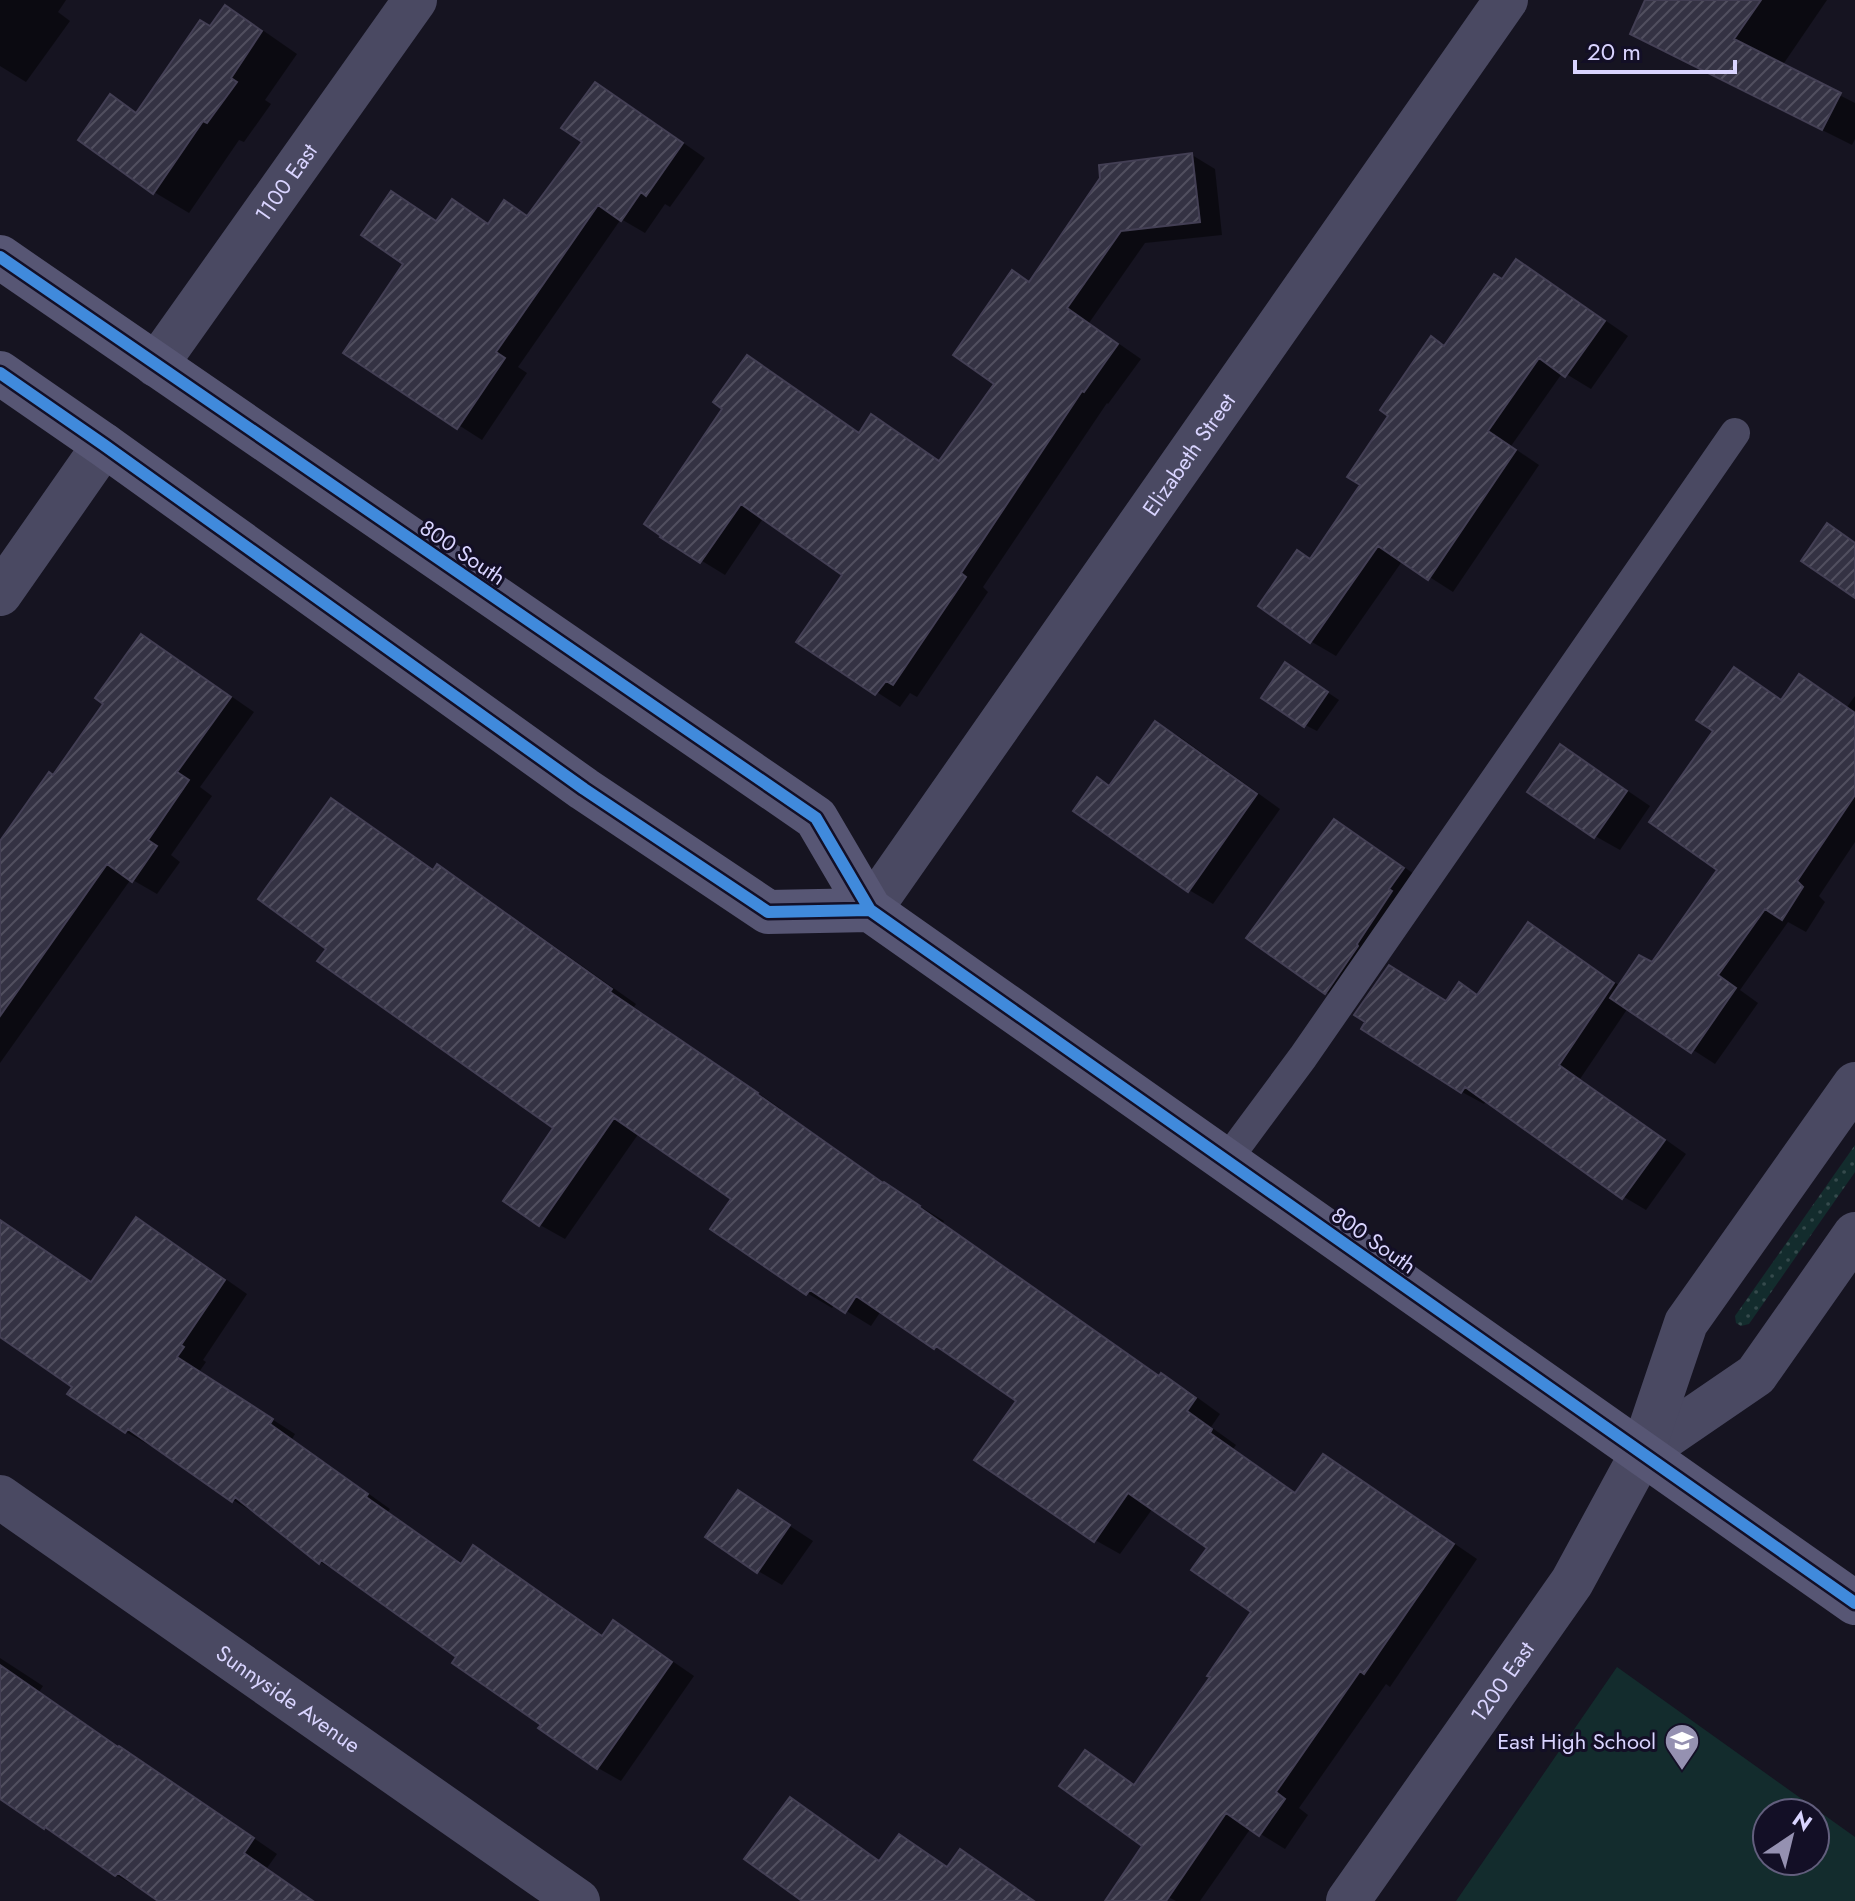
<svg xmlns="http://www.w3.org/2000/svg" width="1855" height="1901" viewBox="0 0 1855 1901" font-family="Jost,sans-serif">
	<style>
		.grass { fill: url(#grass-dots) }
		.green { fill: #132c2d; fill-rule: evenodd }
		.shadow { fill: #0007 }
		.building { fill: url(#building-hatch); stroke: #433f54; stroke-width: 2 }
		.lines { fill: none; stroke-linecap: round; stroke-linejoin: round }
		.lane { stroke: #4a4962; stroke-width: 30 }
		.street { stroke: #4a4962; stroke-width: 44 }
		.secondary { stroke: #575674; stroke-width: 44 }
		.cycleway-casing { stroke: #130f26; stroke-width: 17 }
		.cycleway { stroke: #408adc; stroke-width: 12 }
		.labels { text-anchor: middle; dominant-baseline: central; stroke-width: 6; stroke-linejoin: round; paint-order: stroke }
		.street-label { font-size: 22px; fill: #d9d4ff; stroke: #130f26 }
		.poi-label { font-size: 22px; fill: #d9d4ff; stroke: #130f26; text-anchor: end }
	</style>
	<defs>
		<pattern id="grass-dots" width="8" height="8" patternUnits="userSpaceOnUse" patternTransform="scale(2)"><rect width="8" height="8" fill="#132c2d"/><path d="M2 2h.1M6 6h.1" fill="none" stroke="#354a4c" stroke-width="1.8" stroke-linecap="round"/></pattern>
		<pattern id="building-hatch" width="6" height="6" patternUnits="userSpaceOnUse" patternTransform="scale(2)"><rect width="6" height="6" fill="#343243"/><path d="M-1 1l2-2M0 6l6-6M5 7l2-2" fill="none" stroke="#514f5f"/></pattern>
	</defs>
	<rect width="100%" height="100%" fill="#161421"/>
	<path class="grass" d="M1855 1145V1172L1749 1324 1741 1326 1736 1323 1735 1316Z"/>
	<path class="green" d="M1617 1667 1855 1837V1901H1456ZM1767 1813H1815V1861H1767Z"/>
	<path class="shadow" d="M0 0H66L58 12 70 21 26 82 0 66Z
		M1647 0H1827L1782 66 1855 103V139L1852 145 1662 50 1632 33Z
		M225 8 261 29 297 54 265 100 271 104 244 142 239 140 189 213 154 192 110 97 138 113 211 28Z
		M595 85 619 98 705 158 670 207 665 204 645 233 621 219 518 367 527 373 482 440 346 353 452 201 490 225 505 203 529 216 585 141Z
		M1192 155 1215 169 1222 235 1145 243 1089 323 1141 359 1108 404 1107 403 983 587 988 592 917 697 910 693 900 707 799 642 845 574 764 517 725 575 663 537 748 358 771 371 861 434 872 416 895 430 941 462 996 383 1031 283Z
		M1517 262 1541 276 1628 336 1591 389 1563 372 1511 446 1539 465 1453 592 1403 560 1336 656 1312 642 1261 605 1311 560 1362 485 1446 347 1503 281Z
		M142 637 166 651 254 712 200 787 212 796 171 855 180 862 157 894 131 879 0 1063V844L54 777 106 703Z
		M1734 670 1783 701 1800 677 1847 707 1855 696V842L1819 896 1825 902 1806 932 1788 922 1740 990 1758 1003 1715 1064 1628 1008 1580 1079 1686 1154 1646 1210 1624 1197 1487 1100 1484 1104 1462 1092 1454 1008 1460 985 1479 996 1529 925 1551 938 1620 986 1653 965 1719 869 1715 731Z
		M1297 672 1339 700 1317 731 1305 725Z
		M1156 723 1180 737 1280 809 1213 904 1189 890 1076 811 1110 787Z
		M1560 747 1584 761 1650 806 1620 850 1595 836 1529 791Z
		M331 801 356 815 435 870 438 867 462 881 636 1004 634 1007 781 1109 780 1110 892 1189 944 1221 943 1223 1161 1377 1187 1390 1220 1414 1211 1427 1236 1445 1233 1449 1297 1494 1323 1456 1348 1471 1477 1559 1390 1687 1386 1684 1299 1808 1308 1815 1285 1849 1251 1828 1200 1901H1176L1168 1897 1144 1846 1085 1753 1136 1785 1212 1677 1254 1611 1209 1547 1153 1508 1120 1554 1095 1540 1019 1401 881 1311 871 1326 835 1304 832 1308 807 1293 734 1199 639 1133 565 1239 540 1225 506 1200 556 1128 329 948Z
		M1334 821 1358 835 1427 883 1350 1006 1326 992Z
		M137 1220 160 1233 247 1294 203 1360 206 1362 199 1372 295 1434 292 1439 390 1509 388 1512 463 1564 474 1548 497 1561 604 1636 613 1623 636 1636 694 1676 621 1781 598 1768 541 1728 544 1724 459 1657 343 1575 320 1562 256 1514 233 1500 151 1442 149 1445 126 1432 75 1386 0 1335V1221L92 1283Z
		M739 1493 813 1541 782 1585 758 1571Z
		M0 1658 43 1686 39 1692 277 1854 267 1868 314 1901H162L116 1875 0 1796Z
		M790 1800 814 1814 881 1862 899 1836 949 1868 960 1852 984 1866 1035 1901H807Z"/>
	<path class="building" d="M1645 0H1761L1734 39 1841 93 1822 130 1630 34Z
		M225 5 262 31 231 78 237 82 207 123 203 121 153 194 78 140 110 94 136 113 200 20 210 26Z
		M595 82 683 143 646 196 641 192 621 221 598 205 496 352 505 358 457 429 343 353 403 264 361 235 391 191 436 221 452 199 488 224 504 200 527 216 582 142 561 128Z
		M1192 153 1200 222 1121 231 1067 308 1118 344 1084 392 1082 391 961 573 966 577 893 685 886 681 875 695 796 642 842 575 741 504 700 563 660 537 661 536 644 524 722 409 713 402 747 355 859 433 871 414 939 461 994 384 953 355 1012 270 1029 282 1100 178 1099 165Z
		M1516 259 1605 321 1565 377 1539 358 1488 431 1516 450 1428 580 1378 546 1310 643 1258 606 1297 550 1310 559 1360 485 1347 477 1388 416 1380 410 1431 336 1444 346 1494 274 1502 279Z
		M1827 523 1855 543V598L1801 561Z
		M141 634 231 697 177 772 189 780 148 840 157 846 132 882 107 864 0 1016V841L49 772 53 775 103 704 95 698Z
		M1285 662 1328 692 1304 727 1261 698Z
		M1734 667 1781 700 1799 674 1855 713V795L1797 881 1803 887 1782 920 1765 909 1718 975 1736 988 1691 1053 1610 998 1639 955 1652 962 1717 870 1649 822 1713 731 1696 720Z
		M1155 721 1257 794 1188 892 1073 811 1097 777 1109 786Z
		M1560 744 1627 791 1594 838 1527 792Z
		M331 798 433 870 437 864 612 989 610 992 758 1093 757 1094 883 1183 884 1182 920 1206 919 1207 1159 1376 1161 1373 1196 1398 1187 1411 1212 1429 1210 1433 1295 1493 1323 1454 1454 1544 1364 1674 1360 1671 1276 1792 1285 1799 1259 1836 1226 1813 1166 1901H1105L1142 1846 1059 1786 1085 1750 1134 1785 1210 1677 1207 1676 1251 1612 1191 1570 1207 1548 1128 1493 1094 1542 974 1460 1016 1401 936 1346 934 1349 856 1296 845 1313 810 1290 806 1295 710 1229 731 1199 614 1118 539 1226 503 1201 553 1128 317 961 326 949 258 899Z
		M1334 819 1404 868 1389 889 1392 891 1357 944 1358 946 1325 994 1246 938Z
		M1528 922 1614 983 1559 1065 1665 1140 1622 1199 1465 1087 1461 1093 1361 1029 1365 1022 1354 1015 1389 965 1446 1001 1459 982 1477 995Z
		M136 1217 225 1280 181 1345 184 1347 177 1357 273 1419 270 1424 368 1494 366 1497 461 1564 473 1545 602 1636 613 1620 672 1662 597 1769 538 1728 541 1725 452 1663 456 1657 321 1560 319 1564 235 1497 232 1502 128 1429 125 1433 67 1394 72 1387 0 1337V1220L91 1282Z
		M738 1490 790 1525 757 1573 705 1537Z
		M0 1665 118 1747 119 1746 254 1838 244 1853 313 1901H158L118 1873 115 1876 45 1827 44 1829 0 1799Z
		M790 1797 879 1861 899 1834 947 1867 960 1849 1034 1901H802L744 1859Z"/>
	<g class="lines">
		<path class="lane" d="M1226 1161 1303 1057 1735 433"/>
		<g class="street">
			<path id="s1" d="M156 365 415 0"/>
			<path d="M0 594 104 445"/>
			<path id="s2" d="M870 910 1506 0"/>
			<path d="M1642 1453 1756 1375 1855 1234"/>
			<path id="s3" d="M0 1497 578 1901"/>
			<path id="s4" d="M1348 1901 1572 1582 1642 1453 1686 1323 1855 1084"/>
		</g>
		<path class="secondary" d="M0 257 816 818 870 910 1855 1603
			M0 373 104 445 584 789 768 912 870 910"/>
		<defs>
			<path id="cycleway" d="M0 257 816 818 870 910 1855 1603
				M0 373 104 445 584 789 768 912 870 910"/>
		</defs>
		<use href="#cycleway" class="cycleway-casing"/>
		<use href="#cycleway" class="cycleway"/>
	</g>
	<defs>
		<symbol id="school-pin" viewBox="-11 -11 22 30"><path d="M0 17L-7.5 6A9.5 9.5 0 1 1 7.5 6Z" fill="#9591b1" stroke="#130f26"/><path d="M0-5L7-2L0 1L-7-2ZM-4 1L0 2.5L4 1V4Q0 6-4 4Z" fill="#fff"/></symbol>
	</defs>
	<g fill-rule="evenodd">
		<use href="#school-pin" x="1662" y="1721" width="40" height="54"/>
	</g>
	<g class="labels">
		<g class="street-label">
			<text stroke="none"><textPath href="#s1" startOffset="224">1100 East</textPath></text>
			<text stroke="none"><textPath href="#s2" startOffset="556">Elizabeth Street</textPath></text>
			<text transform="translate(463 552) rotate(34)">800 South</text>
			<text transform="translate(1374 1240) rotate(35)">800 South</text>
			<text stroke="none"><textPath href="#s4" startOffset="268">1200 East</textPath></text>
			<text stroke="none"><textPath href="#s3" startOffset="352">Sunnyside Avenue</textPath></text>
		</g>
		<g class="poi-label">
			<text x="1656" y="1741">East High School</text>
		</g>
	</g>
	<g transform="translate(1791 1837) rotate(35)"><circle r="38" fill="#130f26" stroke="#625e7d" stroke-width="2"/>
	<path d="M0-6L14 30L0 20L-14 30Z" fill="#9591b1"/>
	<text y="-12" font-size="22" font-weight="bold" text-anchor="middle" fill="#d9d4ff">N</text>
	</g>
	<path d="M1575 60v12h160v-12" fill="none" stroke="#d9d4ff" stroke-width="4"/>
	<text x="1587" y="60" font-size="24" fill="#d9d4ff" stroke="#130f26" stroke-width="6" paint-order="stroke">20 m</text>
</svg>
